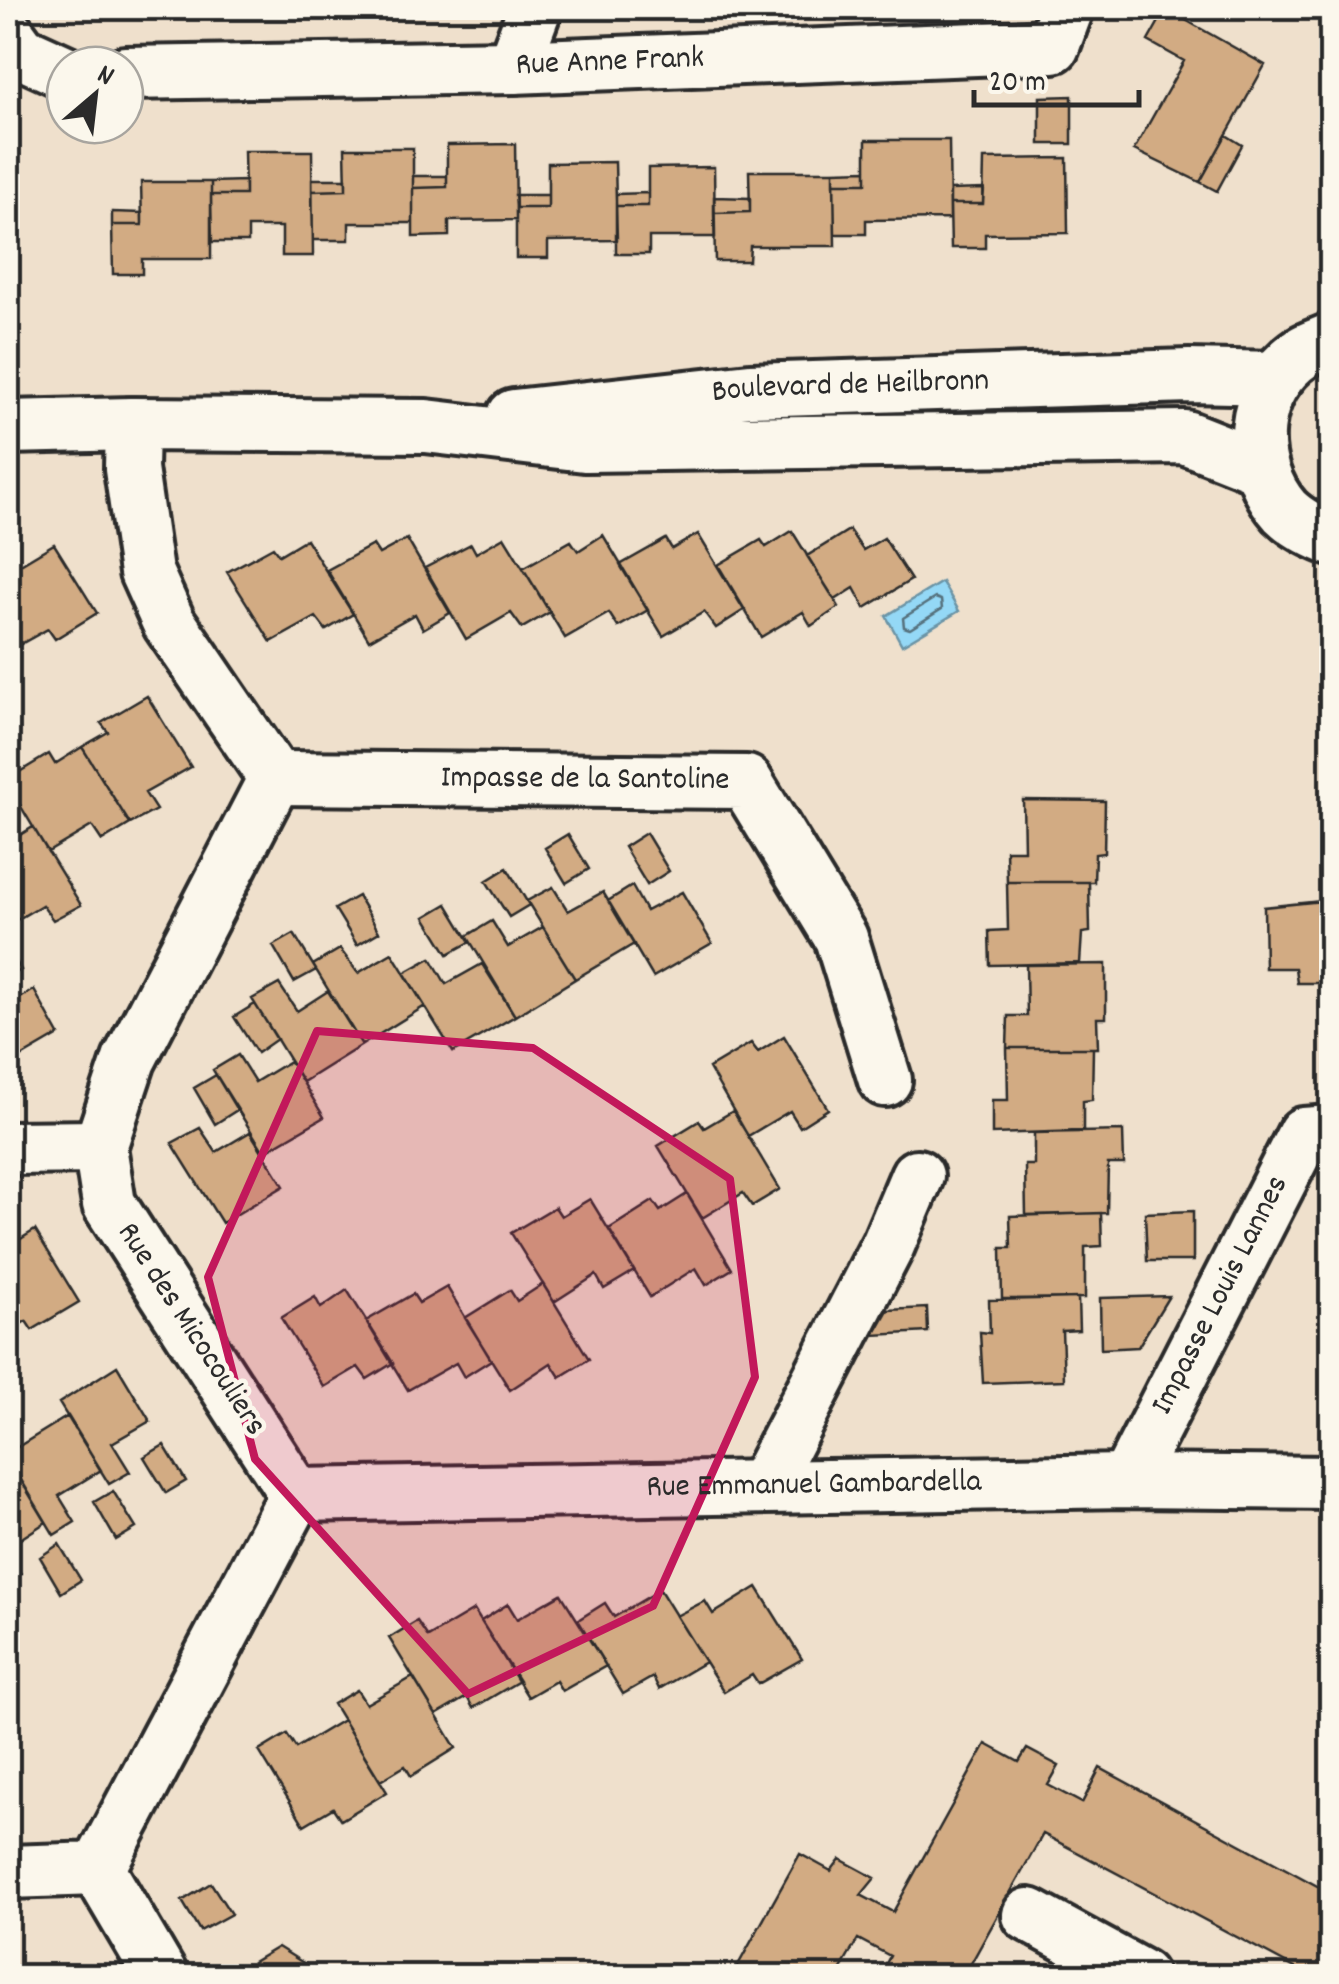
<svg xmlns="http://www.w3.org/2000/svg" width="1339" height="1984" viewBox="0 0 1339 1984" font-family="Dekko,sans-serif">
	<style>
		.water { fill: #94d8f6; stroke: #6a93a5; stroke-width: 2.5 }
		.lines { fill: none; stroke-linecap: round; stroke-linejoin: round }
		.shore { stroke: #55707c; stroke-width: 2.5 }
		.building { fill: #d2ab83; stroke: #2b2b2b; stroke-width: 2.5 }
		.minor-casing { stroke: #2b2b2b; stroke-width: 60 }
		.minor { stroke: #fbf7ec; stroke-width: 52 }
		.marked { fill: #c2185b; fill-opacity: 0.2; stroke: #c2185b; stroke-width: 8; stroke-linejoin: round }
		.labels { text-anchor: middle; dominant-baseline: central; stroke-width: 9; stroke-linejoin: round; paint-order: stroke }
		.street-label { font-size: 32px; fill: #2b2b2b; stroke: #fbf7ec }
	</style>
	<rect width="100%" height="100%" fill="#efe0cc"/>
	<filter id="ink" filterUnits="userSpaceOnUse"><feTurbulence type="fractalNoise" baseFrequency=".01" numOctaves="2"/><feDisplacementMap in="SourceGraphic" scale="20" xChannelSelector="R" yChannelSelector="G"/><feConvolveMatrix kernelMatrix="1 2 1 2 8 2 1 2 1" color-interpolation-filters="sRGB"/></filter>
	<g filter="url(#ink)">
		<path class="water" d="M942 582 959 611 902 645 886 616Z"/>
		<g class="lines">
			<path class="shore" d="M935 598 941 600 942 609 910 629 904 627 903 618Z"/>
		</g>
		<path class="building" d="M1166 9 1265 65 1200 182 1134 150 1184 61 1148 41Z
			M1072 96V144H1040V97Z
			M1226 135 1242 145 1217 191 1200 182Z
			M866 140H949L950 219 866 220V234H835L834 183H866Z
			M515 144 516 220 449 221V236L413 237V188L447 187V145Z
			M345 148H413V223H349V240H313L312 191 346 190Z
			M244 151H312L313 256H282V227H248V242H212L211 195H245Z
			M1067 158 1068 233 985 234V248H951L950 204H983L984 159Z
			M615 162 617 240 548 241V258H516V208H548V163Z
			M714 167 715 237H649V254H616V206H648V168Z
			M866 170V183H834V171Z
			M749 171H834L835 246H750L749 261H715L714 213 750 212Z
			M413 176H447V187L413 188Z
			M312 179H346V190L312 191Z
			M245 181V195H211V182Z
			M141 182H211V259H142V274H113L112 225H142Z
			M984 189 983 204H950V190Z
			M648 193V206H616V194Z
			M515 195H548V208H516Z
			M714 197 750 198V212L714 213Z
			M112 212 142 213V225H112Z
			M849 530 863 550 884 538 911 580 865 608 854 588 835 600 807 556Z
			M792 531 839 607 811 626 803 612 761 637 718 565 761 540 766 547Z
			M698 534 744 610 716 628 704 612 663 636 620 565 666 539 672 549Z
			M603 535 648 610 618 627 609 613 565 638 523 568 571 541 578 551Z
			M504 537 550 612 522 628 511 613 466 639 425 568 471 544 476 553Z
			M306 539 353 614 326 630 316 617 271 642 227 572 273 547 279 555Z
			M407 539 450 613 423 629 415 614 369 640 327 570 373 545 379 554Z
			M54 544 97 613 55 639 48 629 19 645 8 626V561L12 569Z
			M147 696 191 767 145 793 156 810 130 824 82 747 108 732 101 723Z
			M82 747 130 824 102 841 92 826 48 852 8 785V779L49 754 55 764Z
			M1023 800 1105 801 1104 853 1095 854 1094 882H1007L1006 850H1024Z
			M33 827 81 905 53 920 42 905 8 925V838L10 841Z
			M646 833 669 871 647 885 624 847Z
			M568 834 589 869 566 883 545 848Z
			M507 868 529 905 509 917 486 881Z
			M1007 882H1089L1090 932 1082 933 1080 963 990 965 989 931 1008 930Z
			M632 886 646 911 682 892 712 943 653 977 608 901Z
			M553 887 568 911 603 892 634 944 575 979 527 901Z
			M358 896 379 932 357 945 335 909Z
			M1332 900V983H1297L1295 968H1265L1264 907Z
			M447 904 470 942 448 954 425 917Z
			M492 921 508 947 543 927 575 979 515 1016 467 936Z
			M294 934 316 970 294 982 273 946Z
			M8 947 21 970 8 977Z
			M340 949 358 973 392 953 425 1006 362 1045 313 965Z
			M431 958 446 984 482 964 515 1016 453 1052 404 973Z
			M1106 964V1018H1097L1098 1048H1007L1008 1016H1027L1026 965Z
			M279 984 297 1011 328 991 362 1045 303 1082 252 999Z
			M34 990 59 1035 11 1063 8 1057V1005Z
			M255 1004 277 1039 257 1053 234 1017Z
			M784 1036 828 1109 800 1127 790 1111 748 1136 709 1068 751 1043 758 1052Z
			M1007 1048H1093L1092 1100 1083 1101V1131L992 1134V1100H1008Z
			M238 1055 255 1082 290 1061 324 1117 264 1152 213 1070Z
			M216 1075 237 1110 215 1124 194 1088Z
			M733 1111 780 1189 752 1206 743 1193 702 1218 658 1146 699 1121 704 1128Z
			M200 1128 216 1152 250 1132 284 1186 222 1223 172 1143Z
			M1123 1131 1124 1164H1108L1107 1213 1026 1215 1025 1165H1034V1133Z
			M687 1194 732 1269 706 1285 696 1268 650 1297 609 1229 653 1201 660 1211Z
			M590 1199 634 1271 604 1289 596 1275 554 1302 511 1233 555 1207 561 1216Z
			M1193 1211V1261H1147L1145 1213Z
			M1101 1213 1102 1246 1085 1247V1298L1002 1299 1001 1248H1011L1010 1216Z
			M35 1230 79 1302 32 1330 26 1321 8 1332V1247Z
			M543 1284 589 1359 560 1377 551 1363 510 1390 465 1318 510 1290 517 1301Z
			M447 1287 491 1360 464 1377 456 1363 408 1390 366 1321 413 1294 419 1303Z
			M347 1290 393 1363 367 1379 358 1367 324 1387 281 1318 315 1297 321 1308Z
			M1169 1296 1138 1347 1101 1349 1100 1298Z
			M1078 1298 1079 1330 1062 1331 1064 1380 983 1383 980 1332 990 1333 989 1300Z
			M927 1308 928 1332 874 1335 888 1310Z
			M117 1366 150 1421 112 1443 130 1472 109 1484 59 1403Z
			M68 1416 101 1470 59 1496 75 1522 54 1535 8 1458V1453Z
			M164 1445 186 1481 166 1493 144 1457Z
			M14 1469 46 1522 8 1547V1473Z
			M113 1491 136 1528 116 1540 94 1502Z
			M59 1544 81 1580 61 1593 40 1557Z
			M8 1554 21 1574 8 1583Z
			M757 1587 802 1659 758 1684 752 1675 724 1692 676 1616 705 1601 713 1614Z
			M660 1590 705 1662 659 1689 653 1677 623 1694 578 1620 605 1603 614 1617Z
			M561 1594 606 1666 562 1691 556 1681 528 1697 481 1621 508 1604 517 1619Z
			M474 1610 519 1681 473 1708 467 1697 436 1715 389 1638 417 1621 428 1637Z
			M413 1677 456 1748 411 1776 405 1766 380 1781 333 1704 357 1690 366 1704Z
			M343 1720 387 1792 341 1820 333 1808 304 1825 259 1751 287 1734 296 1748Z
			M986 1744 1019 1762 1027 1749 1059 1766 1048 1785 1082 1803 1100 1768 1332 1894V1976H1310L1043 1834 964 1976H886L881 1973 890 1956 858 1939 837 1976H732L800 1854 831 1871 840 1859 875 1878 861 1895 893 1912Z
			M211 1883 231 1914 200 1931 182 1901Z
			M278 1947 324 1976H261L253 1962Z"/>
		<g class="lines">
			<defs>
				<g id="minor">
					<path d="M8 34 21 52 65 72"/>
					<path d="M513 67 535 8"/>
					<path id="s1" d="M125 73 513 67 1053 46 1067 8"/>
					<path d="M1332 339C1322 344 1311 347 1303 352 1249 388 1244 464 1285 511 1298 524 1315 532 1332 539"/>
					<path id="s2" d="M514 416 750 390 1189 376 1276 378"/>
					<path d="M8 427 132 424 426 426 585 445 1185 437 1261 467"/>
					<path id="s3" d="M275 778 746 782 841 938 885 1080"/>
					<path d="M8 1148 100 1147"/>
					<path id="s4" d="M1127 1481 1304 1134 1332 1132"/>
					<path d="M763 1487 888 1245 917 1176"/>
					<path id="s5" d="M296 1495 1127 1481 1332 1483"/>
					<path d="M98 1869 161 1976"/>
					<path d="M8 1872 98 1869 296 1495 109 1204 100 1147 129 1060 275 778 169 623 146 572 131 469 132 424"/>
					<path d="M1029 1915 1141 1976"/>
				</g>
			</defs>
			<use href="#minor" class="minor-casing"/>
			<use href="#minor" class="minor"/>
		</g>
	</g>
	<path class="marked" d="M317 1031 533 1048 730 1179 755 1377 653 1606 468 1694 255 1459 208 1277Z"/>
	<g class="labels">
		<g class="street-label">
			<text stroke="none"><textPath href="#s1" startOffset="485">Rue Anne Frank</textPath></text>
			<text stroke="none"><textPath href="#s2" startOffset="338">Boulevard de Heilbronn</textPath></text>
			<text stroke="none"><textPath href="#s3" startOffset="310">Impasse de la Santoline</textPath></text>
			<text stroke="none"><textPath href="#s4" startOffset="208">Impasse Louis Lannes</textPath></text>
			<text transform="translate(190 1330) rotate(57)">Rue des Micocouliers</text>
			<text stroke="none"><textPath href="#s5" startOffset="518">Rue Emmanuel Gambardella</textPath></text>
		</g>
	</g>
	<rect width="1339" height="1984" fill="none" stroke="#fbf7ec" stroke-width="40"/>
	<rect x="20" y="20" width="1299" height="1944" fill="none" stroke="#2b2b2b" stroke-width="4" filter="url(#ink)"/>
	<g transform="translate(95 95) rotate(28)"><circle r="48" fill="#fbf7ec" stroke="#a8a59f" stroke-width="2.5"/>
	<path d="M0-8L18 38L0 25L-18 38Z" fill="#2b2b2b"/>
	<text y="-15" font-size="28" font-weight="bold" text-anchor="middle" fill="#2b2b2b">N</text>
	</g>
	<path d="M974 90v15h165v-15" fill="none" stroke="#2b2b2b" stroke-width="5"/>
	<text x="989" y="90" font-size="30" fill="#2b2b2b" stroke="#fbf7ec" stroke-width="8" paint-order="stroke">20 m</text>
</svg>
